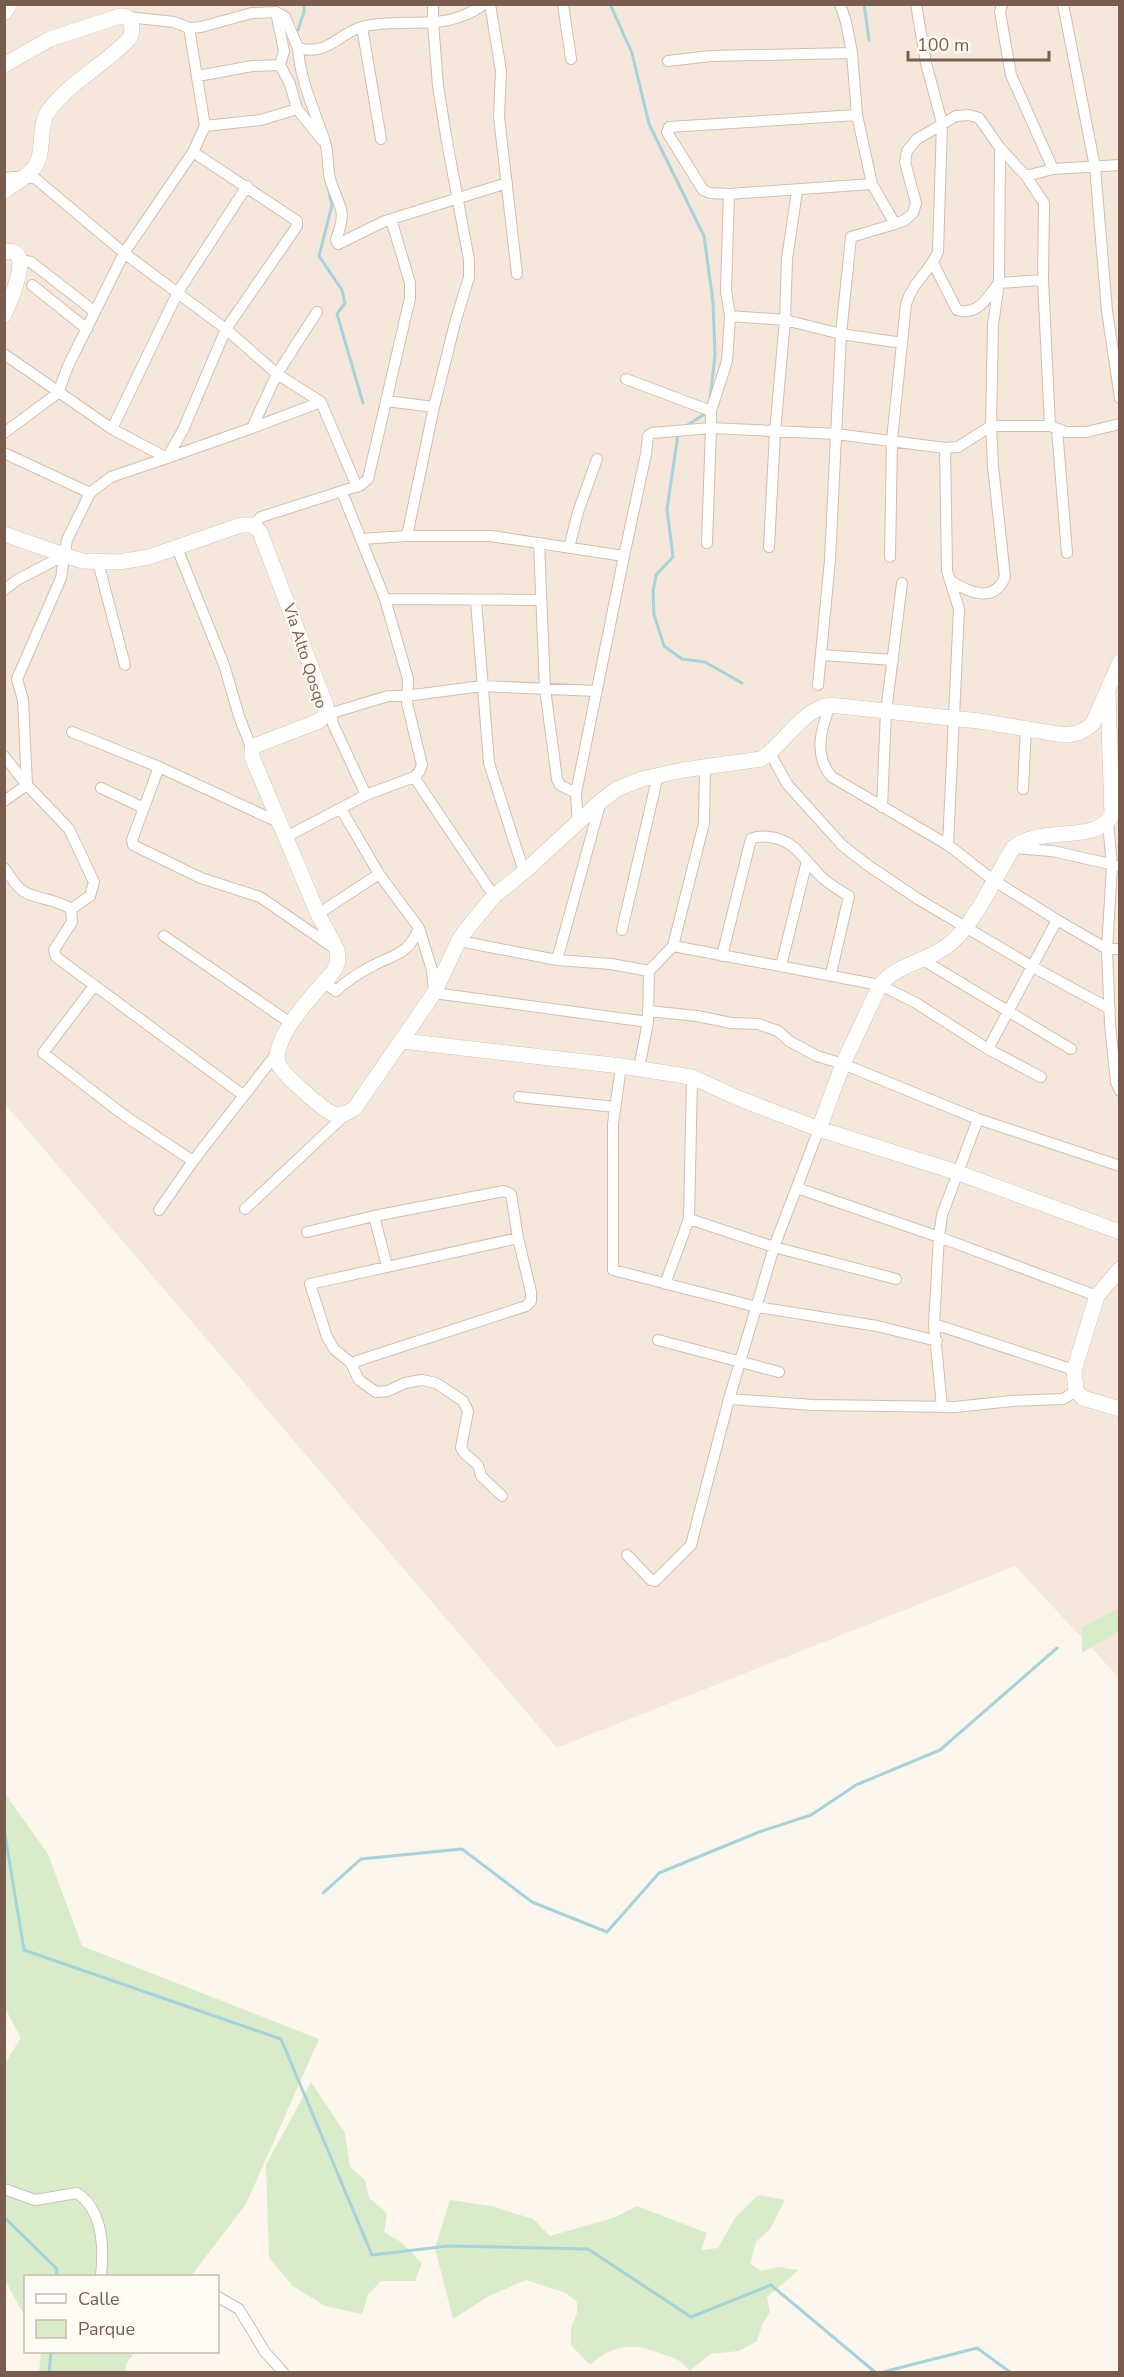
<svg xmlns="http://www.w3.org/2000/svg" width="1124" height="2377" viewBox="0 0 1124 2377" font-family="'Nunito Sans',sans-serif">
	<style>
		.residential { fill: #f5e8da }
		.green { fill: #d8ecc9 }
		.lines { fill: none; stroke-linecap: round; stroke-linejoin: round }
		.stream { stroke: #a5d3da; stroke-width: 3 }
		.street-casing { stroke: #d1beb0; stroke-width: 12 }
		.secondary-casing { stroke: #d6c0b0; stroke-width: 16 }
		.street { stroke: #fff; stroke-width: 10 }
		.secondary { stroke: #fff; stroke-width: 15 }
		.labels { text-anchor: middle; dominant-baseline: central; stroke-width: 4.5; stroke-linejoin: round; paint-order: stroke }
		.street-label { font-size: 16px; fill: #7a5c4d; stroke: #fffaf3 }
	</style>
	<rect width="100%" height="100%" fill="#fdf6ec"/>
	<path class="residential" d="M4 5H1119V1678L1015 1566 557 1748 5 1104Z"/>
	<path class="green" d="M1119 1608V1631L1082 1653V1628Z
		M4 1792 48 1854 82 1946 319 2039 246 2204 191 2276H26L25 2317 4 2278 5 2063 21 2038 5 2008Z
		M311 2082 345 2133 350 2167 365 2180 369 2198 387 2213 384 2232 401 2242 422 2263 415 2281H381L368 2295 362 2314 325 2306 293 2286 269 2258 266 2165Z
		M758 2195 785 2200 770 2229 756 2242 750 2264 762 2271 778 2267 799 2270 767 2297 770 2312 762 2325 757 2341 739 2351 710 2354 690 2371C675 2354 672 2359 654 2351 630 2342 608 2347 590 2365L571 2345V2328L577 2313V2302L566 2293 526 2280 489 2296 453 2319 435 2248 450 2200 491 2206 533 2219 550 2236 613 2218 637 2206 707 2233 701 2250 718 2248 735 2218Z
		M41 2352H135L126 2364V2372H39Z"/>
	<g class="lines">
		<path class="stream" d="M610 4 632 53 649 124 704 236 713 302 715 355 710 399
			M864 4 869 40
			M298 30 304 12V4
			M329 192 332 205 319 256 342 290 345 303 337 314 363 403
			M686 426 706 413
			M678 434 667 509 673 557 656 575 653 592 654 615 664 646 682 659 705 662 742 683
			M4 1829 24 1950 281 2039 372 2255 448 2246 588 2249 691 2317 771 2285 875 2372
			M323 1893 361 1859 462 1849 532 1902 607 1932 659 1873 759 1832 811 1815 856 1785 940 1750 1057 1648
			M4 2217 57 2269 56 2276
			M49 2372 51 2352
			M883 2372 977 2348 1010 2372"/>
		<defs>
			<path id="street" d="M433 4V22C452 21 468 16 484 4
				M490 4 501 71 499 117 517 274
				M563 4 571 59
				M840 4 846 22 852 53 857 115 872 184 895 224 905 220 913 213 916 203 905 162 907 151 917 139 956 116 969 115 979 118 1000 148 999 283 993 325 991 426H1050L1066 432H1086L1120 424
				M1002 4 1000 12 1011 75 1053 169
				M1063 4 1095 167 1107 311 1120 398
				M276 12 284 51 280 65 290 84 297 109 322 140
				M127 17 174 22 189 28 201 27 252 13 276 12 285 17 298 48C329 56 337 34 362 27 384 21 410 24 433 22L438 86 446 136 469 260V277L455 323 434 407 407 536H491L624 556 576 793 578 825
				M362 27 381 139
				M298 48C300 81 315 111 325 142 329 154 327 167 330 179 339 209 348 207 336 240L338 244 385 221 507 183
				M668 61 710 56 852 53
				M198 76 252 66 280 65
				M205 126 261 120 297 109
				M1000 148 1026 176 1044 203 1043 280 1050 426
				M1026 176 1053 169 1120 165
				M4 178 24 176 36 179 124 253 226 329 277 374 321 402
				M729 194 710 193 703 190 667 132 669 127 857 115
				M21 260 31 262 95 312
				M933 263 957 310C978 316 987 298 999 283L1043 280
				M32 285 87 329
				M730 316 785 320 841 334 902 343
				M4 354 112 429 167 458 252 428 277 374 317 312
				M626 379 711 411
				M386 401 434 407
				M252 428 321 402 357 487
				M112 429 178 292 247 186
				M1057 429 1067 553
				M4 433 58 393 68 366 124 253 193 152 205 126 189 28
				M945 448 947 571 959 609 948 845
				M4 453 90 493
				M253 525 261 517 361 485 368 479 410 298V283L391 219
				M361 539 407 536
				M539 543 545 689 557 779 560 785 576 793
				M707 543 711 428 836 434 945 448 958 447 991 426
				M769 547 775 432 785 320 787 259 797 191
				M177 548 224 665 239 716 252 750
				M569 548 578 512 597 459
				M624 556 646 454 648 436 652 433 711 428V411L727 361 730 316 726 291 729 194 872 184
				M890 557 892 440 906 304C914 280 928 274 938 252L942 123 926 63 916 4
				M98 562 125 665
				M951 581C968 592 994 604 1005 577L993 466 991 426
				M4 590 17 580 63 556
				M385 599 541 600
				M476 601 489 763 524 872
				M822 655 893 660
				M818 685 830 560 841 334 851 237 895 224
				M830 705C821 729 813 756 832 777L948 845 993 880 1057 920 1107 949H1120
				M331 713 333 724 366 795
				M325 715 388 696H406L482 686 597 691
				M72 732 159 767 278 822
				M770 753 787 784 842 845 866 864 918 899 1033 967 1110 1009
				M4 756 27 785 69 829 94 882 90 896 71 909
				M159 767 132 840 133 845 201 878 260 897 334 948
				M414 777 494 896
				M101 788 144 808
				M1023 789 1026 727
				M4 801 27 785 23 700 17 679 61 578 67 540 90 493 111 477 167 458 183 430 226 329 297 226V221L193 152
				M882 807 886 712 902 583
				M341 809 379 874 419 928 432 970 434 993 648 1022
				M1108 822 1112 866 1107 949 1110 1025 1116 1082 1120 1091
				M286 837 366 795 414 777 419 772 422 765 407 703 408 679 385 599 342 492
				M1014 848 1052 851 1119 866
				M4 868C10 875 15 886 23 891 37 900 54 898 71 909L72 922 54 950 56 957 243 1095
				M318 914 379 874
				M622 930 658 775
				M164 936 292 1024
				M459 941 557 960 611 964 649 971 673 946 880 985 916 1003 988 1049 1041 1077
				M673 946 704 823 705 767
				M722 956 751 839C757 836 763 836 770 837 797 840 806 864 825 880 832 886 841 891 849 896L831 974
				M557 960 601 801
				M923 960 1071 1049
				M781 966 807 861
				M324 983 336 991C346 981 359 973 372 966 395 954 408 955 419 928
				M94 986 43 1053 125 1116 193 1161
				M648 1011 697 1016 731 1023 758 1024 778 1031 789 1041 817 1056 843 1064 978 1119 1120 1166
				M988 1049 1057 920
				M621 1066 613 1124V1270L757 1307 877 1326 937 1341
				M639 1068 648 1022 649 971
				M519 1097 615 1107
				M797 1188 939 1237 1097 1296
				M245 1209 346 1114
				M159 1210 193 1161 277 1053
				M374 1216 387 1266
				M689 1219 774 1247 896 1279
				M307 1232 374 1216 504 1191 511 1194 518 1238 310 1284 327 1337 334 1349 351 1363 359 1380 376 1392 388 1391 405 1383 422 1380 436 1383 463 1401 468 1411 461 1448 465 1454 478 1465 481 1476 502 1496
				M665 1284 689 1219 692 1077
				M934 1324 1074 1370
				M658 1340 779 1372
				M351 1363 526 1306 531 1301V1292L518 1238
				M729 1399 813 1405 955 1407 1012 1401 1063 1399 1076 1391
				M942 1407 934 1324 939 1237 942 1215 978 1119
				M627 1555 651 1580 655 1581 691 1545 729 1399 774 1247 819 1129
				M4 2189 35 2200 77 2193C103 2210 104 2248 101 2276
				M218 2297 239 2309 265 2352 283 2372"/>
			<path id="secondary" d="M4 13 10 4
				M4 65 50 39 120 16 127 17C133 24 133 30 130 38 106 64 71 81 49 110 37 127 46 152 34 168 27 177 14 184 4 191
				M4 252C37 244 9 303 4 315
				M4 534 82 561 119 562 149 557 241 525H253L260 532 326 706 325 715 319 721 257 745 252 750V757L318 914 337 950 338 961 334 971C316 992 284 1024 278 1051 277 1054 277 1061 279 1065 283 1074 324 1111 334 1114 342 1116 348 1113 355 1108L434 993 460 938 471 924 494 896 524 872 601 801 617 789 642 779 683 770 761 759C786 743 799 711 830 705L979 721 1064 735C1077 734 1084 732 1093 723L1120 662
				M402 1041 621 1066 692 1077 738 1098 819 1129 956 1172 1120 1232
				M819 1129 843 1064 880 985C898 963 931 961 952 942 974 924 997 874 1013 848 1041 824 1099 845 1112 814L1108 693
				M1120 1269 1097 1296 1074 1370 1076 1391 1083 1398 1120 1409"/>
		</defs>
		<use href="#street" class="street-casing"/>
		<use href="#secondary" class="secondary-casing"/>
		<use href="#street" class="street"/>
		<use href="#secondary" class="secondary"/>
	</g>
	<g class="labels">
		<g class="street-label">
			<text transform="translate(305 656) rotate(72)">Via Alto Qosqo</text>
		</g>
	</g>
	<rect width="1124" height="2377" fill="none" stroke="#7a5c4d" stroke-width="12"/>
	<rect x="24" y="2275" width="195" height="78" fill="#fffaf3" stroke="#cabbb1" stroke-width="1.5"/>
	<rect x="36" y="2294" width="30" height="9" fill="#ffffff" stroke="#cabbb1" stroke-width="1.5"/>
	<text x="78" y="2305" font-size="18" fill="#7a5c4d">Calle</text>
	<rect x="36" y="2320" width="30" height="18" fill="#d8ecc9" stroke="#cabbb1" stroke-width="1.5"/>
	<text x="78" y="2335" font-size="18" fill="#7a5c4d">Parque</text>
	<path d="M908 51v9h141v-9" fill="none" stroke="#7a5c4d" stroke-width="3"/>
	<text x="917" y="51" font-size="18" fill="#7a5c4d" stroke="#fffaf3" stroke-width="4.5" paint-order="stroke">100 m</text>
</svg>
